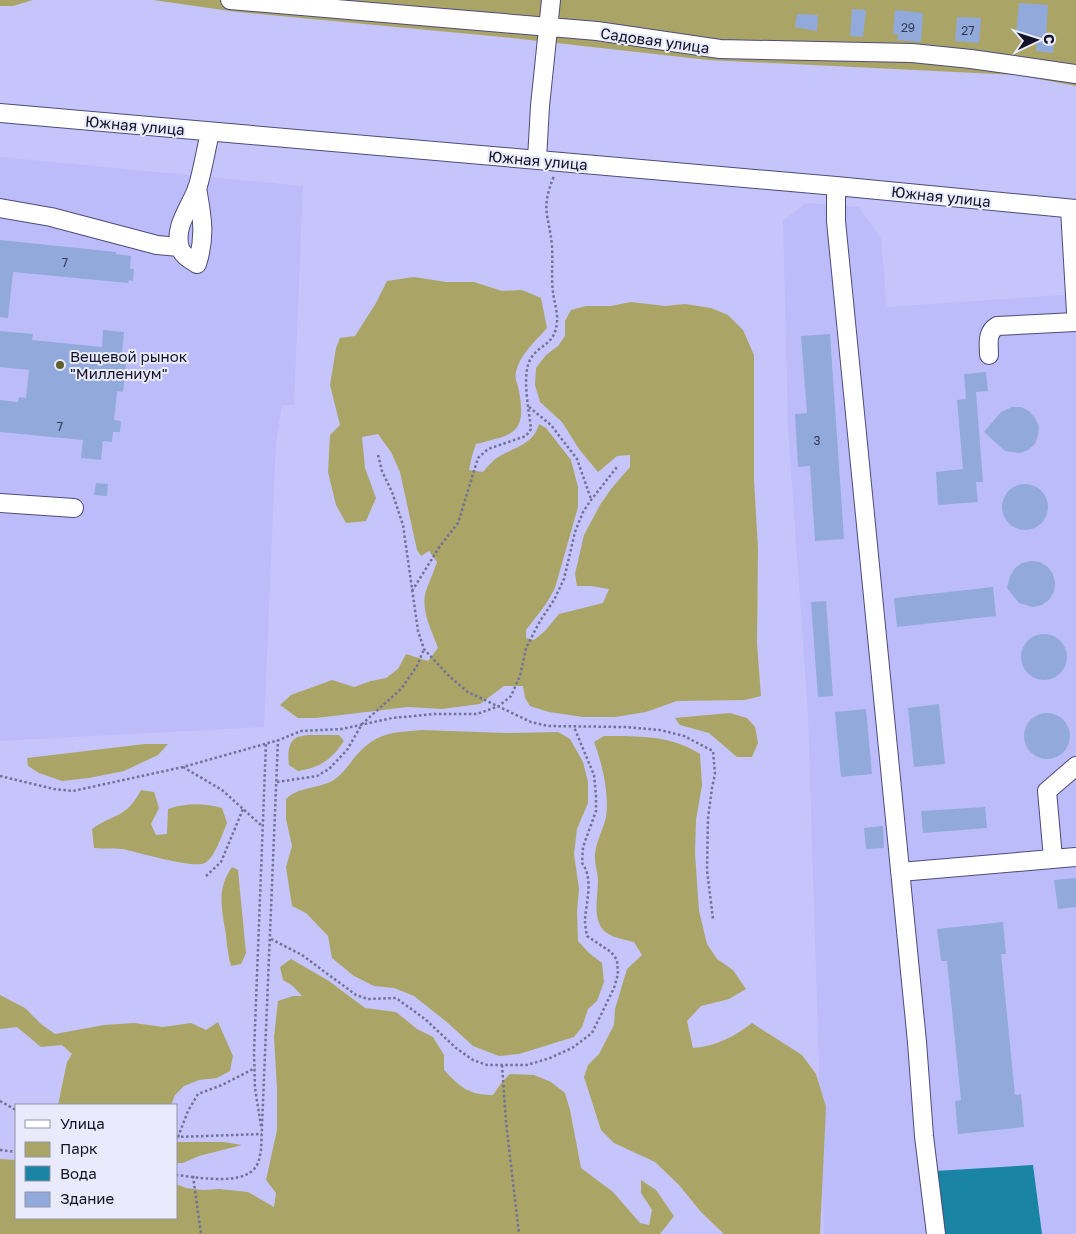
<svg xmlns="http://www.w3.org/2000/svg" width="1076" height="1234" viewBox="0 0 1076 1234" font-family="'Golos Text',sans-serif">
	<style>
		.built { fill: #bdbcfa }
		.green { fill: #aaa566 }
		.water { fill: #1984a4 }
		.building { fill: #92aadb }
		.lines { fill: none; stroke-linecap: round; stroke-linejoin: round }
		.minor-casing { stroke: #4d4b7a; stroke-width: 20 }
		.path { stroke: #717197; stroke-width: 2.5; stroke-dasharray: 2.5 2.5; stroke-linecap: butt }
		.minor { stroke: #fff; stroke-width: 18 }
		.poi-dot { fill: #625e2a; stroke: #e9eafb; stroke-width: 2 }
		.labels { text-anchor: middle; dominant-baseline: central; stroke-width: 4; stroke-linejoin: round; paint-order: stroke }
		.number-label { font-size: 12px; fill: #333853 }
		.street-label { font-size: 15px; fill: #131226; stroke: #e9eafb }
		.poi-label { font-size: 15px; fill: #131226; stroke: #e9eafb; text-anchor: start }
	</style>
	<rect width="100%" height="100%" fill="#c5c5fb"/>
	<path class="built" d="M0 157 303 186 294 405H282L276 443 264 727 0 741Z
		M806 203 859 207 881 239 887 307 1076 294V1234H824L808 714 788 428 783 221Z"/>
	<path class="green" d="M0 0H33L13 6H0Z
		M153 0H1076V86L1017 75 708 60 512 38 237 12Z
		M414 277 446 282H474L502 291 522 290 541 298 547 328C535 342 520 354 516 372 514 378 518 385 519 391 527 435 513 434 476 444L472 456 469 470 483 472C486 468 490 464 494 460 509 448 533 447 539 424L546 428 571 460 578 487V507L555 588 546 604 526 630V638L534 640 545 631 559 614 603 603 609 589 591 586H577L575 574 584 535 600 505 611 489 630 467V455L617 456 598 472 579 449 562 422 540 402 535 385 536 368 546 355 558 346 565 336V321L571 310 586 306H611L631 302 665 306 685 304 711 308 728 315 743 330 754 355V480L758 549 757 644 761 696 745 700 677 701 646 712 615 717H583L549 712 530 706 525 698 523 686H504L480 704 442 709 408 707 316 718H298L280 705 291 695 332 680 354 687 371 681 386 678 398 669 406 654 428 661 438 648C432 631 420 610 426 591 429 581 434 572 437 562L429 551 421 556 417 550 400 472 391 452 378 434 362 437 365 468 376 498 366 521 346 523 336 505 328 472 330 435 340 425 330 385 336 348 340 338 355 336 376 303 387 281Z
		M730 713 747 718 755 727 758 743 752 757H737L709 733 680 725 675 718Z
		M422 730 506 733 558 732 570 739 583 762 588 782V803L577 829 574 854 579 889 577 912 578 941 589 953 602 963 604 982 597 1001 588 1009 582 1027 574 1037 519 1054 499 1056 473 1046 448 1023 414 996 394 988 374 986 354 976 332 958 328 936 306 913 292 906 286 867 292 846 286 819V799C298 787 317 789 332 781 341 776 348 766 354 758 377 732 389 733 422 730Z
		M308 735H339L344 741C331 760 321 767 298 771L289 765C288 757 287 743 296 738 298 736 305 736 308 735Z
		M604 736C637 736 671 735 700 754L702 785 696 820 695 853 699 911 707 944 717 959 733 970 746 989 729 999 701 1006 687 1021 693 1048C716 1046 734 1037 752 1023L802 1055 816 1074 826 1107 820 1234H724L701 1212 679 1185 655 1162 614 1143 601 1130 584 1077 588 1065 599 1054 614 1025 615 1009 627 969 642 955 634 942C622 939 604 937 599 923 594 910 598 894 598 881 598 872 594 863 595 854 596 842 602 832 605 821 611 800 602 762 594 742Z
		M145 744H168L158 755 124 771 89 778 62 781 39 773 28 766 27 758Z
		M141 790 154 792 159 808 151 824 156 835 167 834 168 809C186 803 204 803 222 808L227 823C222 835 215 857 205 863 193 869 138 852 122 849 113 848 103 849 94 848L92 829C114 813 126 819 141 790Z
		M232 867 238 870 246 953 241 964 231 966C228 955 227 946 226 935 222 909 216 890 232 867Z
		M291 959 329 981 365 1008 396 1012 417 1029 433 1037 444 1055V1070C460 1087 469 1095 493 1095L502 1082 510 1074 534 1075 551 1082 565 1093 570 1110 581 1168 613 1192 640 1223 649 1225 652 1210 641 1193V1180L656 1190 674 1216 660 1234H0V1159L16 1160V1218H176V1184L186 1188 203 1190 219 1189 248 1192 274 1207 276 1193 266 1180 277 1130V1089L274 1037 278 1001 293 996H302L293 986 283 980 280 967Z
		M0 995 25 1008 41 1024 55 1034 104 1025 134 1023 163 1027 191 1023 206 1030 218 1022 233 1056 230 1071 217 1078 199 1080 184 1086 175 1095 171 1105H58L67 1062 72 1054 62 1045 41 1047 17 1027 0 1029Z
		M176 1142H223L242 1145 199 1156 183 1163H176Z"/>
	<path class="water" d="M1033 1165 1042 1234H944L935 1171Z"/>
	<path class="building" d="M1019 3 1048 5 1046 37 1016 35Z
		M852 9 866 10 863 37 850 36Z
		M895 10 923 13 921 42 897 40 898 34H893Z
		M797 14 818 15 817 31 795 27Z
		M957 17 981 18 979 43 955 41Z
		M1037 37 1054 38 1053 53 1036 51Z
		M0 240 116 252V254L131 256 130 269H134L133 281 129 280 128 283 13 272 8 318 0 317Z
		M103 330 124 332 122 354 127 355 123 392 117 391 115 412 114 420 121 421 120 432H113L112 442 103 441 101 460 81 458 83 440 0 432V400L18 402 19 397 26 398 29 370 0 367V331L33 334 32 340 102 347Z
		M830 334 844 539 815 541 810 466 798 467 795 414 807 413 801 336Z
		M986 372 988 391 976 392 983 482H976L978 502 938 505 936 472 963 469 957 400 966 399 964 374Z
		M1012 407H1021L1029 411 1035 418 1039 426 1038 435 1035 444 1028 450 1020 453 1005 451 984 432 1001 412Z
		M96 483 108 484 107 496 94 495Z
		M1002 507a23 23 0 1 1 46 0a23 23 0 1 1-46 0Z
		M1031 561 1040 562 1048 567 1053 574 1055 583 1054 592 1049 600 1042 605 1033 607 1019 603 1007 588 1010 576 1015 568 1022 563Z
		M993 587 996 616 897 627 894 598Z
		M826 601 833 696 818 697 811 602Z
		M1021 657a23 23 0 1 1 46 0a23 23 0 1 1-46 0Z
		M939 704 945 764 914 767 908 708Z
		M866 709 872 774 841 777 835 712Z
		M1024 736a23 23 0 1 1 46 0a23 23 0 1 1-46 0Z
		M985 807 987 828 923 833 921 811Z
		M883 826 884 848 866 849 864 828Z
		M1076 878V907L1058 909 1054 880Z
		M1003 922 1006 954H1001L1015 1095 1021 1094 1024 1127 958 1134 955 1101 961 1100 947 961H941L937 929Z"/>
	<g class="lines">
		<defs>
			<path id="minor" d="M230 0 597 31 720 49 912 53 971 59 1076 74
				M0 113 836 186 1076 209
				M537 159 540 106 551 0
				M836 186V221L917 1042 924 1136 936 1234
				M197 188C202 216 206 236 197 264 191 260 182 255 180 248 173 226 192 205 198 186 203 168 206 150 210 132
				M0 208 51 217 157 245 179 247
				M1070 209 1076 312
				M989 355C989 344 986 333 997 326L1076 322
				M0 503 74 508
				M1053 858 1047 791 1076 766
				M900 872 1076 857"/>
		</defs>
		<use href="#minor" class="minor-casing"/>
		<path class="path" d="M529 407 551 425 577 459 591 499
			M378 455 382 471 392 492 403 525 418 631 424 649 450 677 468 692 531 722 548 726 625 727 660 730 684 736 713 751 715 774 712 788 708 818 707 870 713 919
			M412 591 440 546 458 523 478 458 488 449 526 436 531 429C529 410 521 374 531 358 541 343 555 345 557 322 558 312 554 302 553 292 551 277 553 262 552 246 549 214 540 210 554 176
			M183 767 222 790 262 826
			M0 776 54 789 73 791 183 767 279 740 301 731 342 729 392 718 435 714H477L499 706 511 696 520 676 526 648 540 621 554 600 564 579 575 532 583 512 591 500 617 467
			M277 782 317 776 329 769 347 750 362 724 401 689 417 666 424 649
			M206 876 221 862 243 809
			M271 939 302 955 356 995 368 999 396 998 425 1019 456 1048 473 1060 487 1065H527L550 1058 572 1048 592 1033 614 988 618 974 617 960 611 952 587 936C586 931 585 925 585 920 586 902 594 879 582 863L583 847 596 811V796L594 775 574 727
			M502 1065 506 1122 519 1234
			M0 1101 16 1110
			M261 1126 255 1088 254 1053 266 743
			M176 1137 262 1134
			M178 1137 188 1111 198 1094 222 1085 255 1068
			M0 1150 16 1152
			M176 1175C196 1177 241 1186 255 1168 259 1163 260 1156 261 1150L278 740
			M193 1176 201 1234"/>
		<use href="#minor" class="minor"/>
	</g>
	<circle class="poi-dot" cx="60" cy="365" r="5"/>
	<g class="labels">
		<g class="number-label">
			<text x="908" y="27">29</text>
			<text x="968" y="30">27</text>
			<text x="65" y="262">7</text>
			<text x="60" y="426">7</text>
			<text x="817" y="440">3</text>
		</g>
		<g class="street-label">
			<text transform="translate(655 40) rotate(8)">Садовая улица</text>
			<text transform="translate(135 125) rotate(5)">Южная улица</text>
			<text transform="translate(538 160) rotate(5)">Южная улица</text>
			<text transform="translate(941 196) rotate(6)">Южная улица</text>
		</g>
		<g class="poi-label">
			<text x="70" y="356">Вещевой рынок<tspan x="70" dy="17">"Миллениум"</tspan></text>
		</g>
	</g>
	<rect x="15" y="1104" width="162" height="115" fill="#e9eafb" stroke="#9394a6"/>
	<rect x="25" y="1120" width="25" height="8" fill="#ffffff" stroke="#9394a6"/>
	<text x="60" y="1129" font-size="15" fill="#131226">Улица</text>
	<rect x="25" y="1142" width="25" height="15" fill="#aaa566" stroke="#9394a6"/>
	<text x="60" y="1154" font-size="15" fill="#131226">Парк</text>
	<rect x="25" y="1166" width="25" height="15" fill="#1984a4" stroke="#9394a6"/>
	<text x="60" y="1179" font-size="15" fill="#131226">Вода</text>
	<rect x="25" y="1192" width="25" height="15" fill="#92aadb" stroke="#9394a6"/>
	<text x="60" y="1204" font-size="15" fill="#131226">Здание</text>
	<g transform="translate(1036 40) rotate(86)" stroke="#e9eafb" stroke-width="4" paint-order="stroke">
	<path d="M0-4L9 19L0 12L-9 19Z" fill="#131226"/>
	<text y="-8" font-size="14" font-weight="bold" text-anchor="middle" fill="#131226">С</text>
	</g>
</svg>
